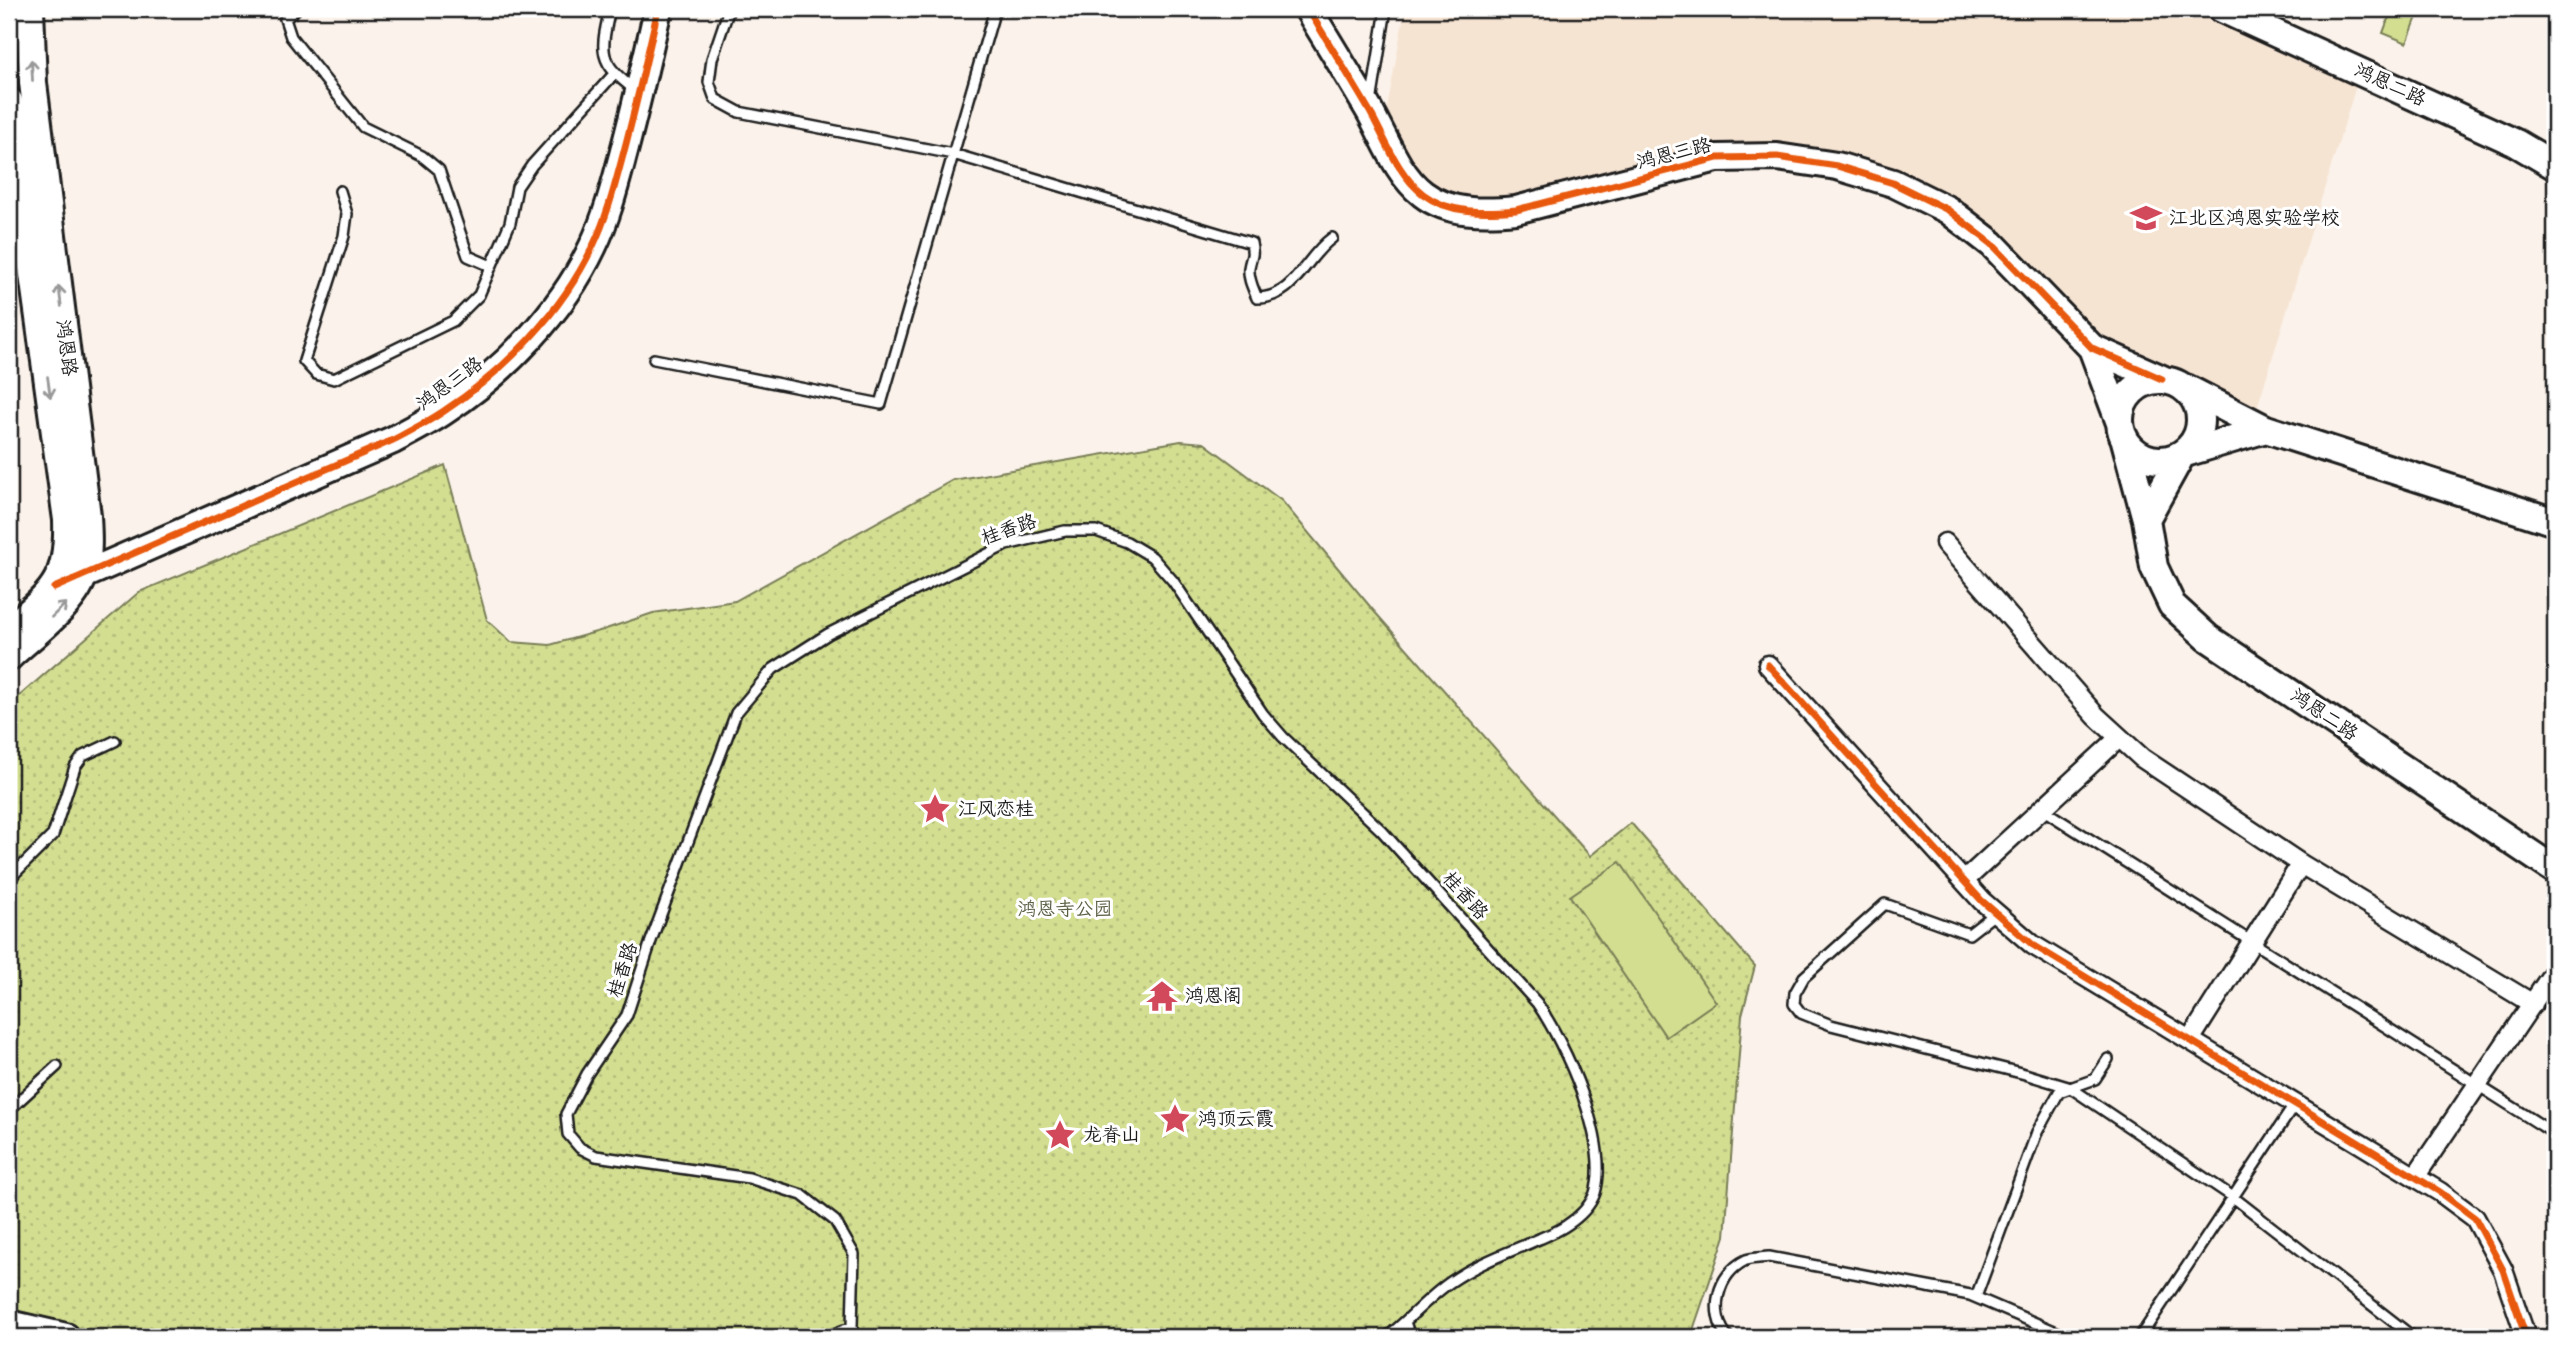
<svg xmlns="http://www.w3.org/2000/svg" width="2564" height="1346" viewBox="0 0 2564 1346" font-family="'Balsamiq Sans','LXGW WenKai TC',sans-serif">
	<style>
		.built { fill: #f6e4d3 }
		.park { fill: url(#park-dots); stroke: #787d56; stroke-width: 2 }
		.pitch { fill: #d3de91; stroke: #787d56; stroke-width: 2 }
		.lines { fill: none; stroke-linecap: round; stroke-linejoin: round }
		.lane-casing { stroke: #1c1c1c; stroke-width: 14 }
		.street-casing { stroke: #1c1c1c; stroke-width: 23 }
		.secondary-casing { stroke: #1c1c1c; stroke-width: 32 }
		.lane { stroke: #fff; stroke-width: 9 }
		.street { stroke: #fff; stroke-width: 18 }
		.secondary { stroke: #fff; stroke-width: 26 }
		.cycleway-casing { stroke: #fff; stroke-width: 11 }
		.cycleway { stroke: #e8590c; stroke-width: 7 }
		.oneway { stroke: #999 }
		.labels { text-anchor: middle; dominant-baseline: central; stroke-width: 6; stroke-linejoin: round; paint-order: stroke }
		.street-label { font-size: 19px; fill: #1c1c1c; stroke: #fff }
		.poi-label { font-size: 19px; fill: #1c1c1c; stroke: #fff; text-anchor: start }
		.park-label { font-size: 19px; fill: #5c6045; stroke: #fff }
	</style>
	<defs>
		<pattern id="park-dots" width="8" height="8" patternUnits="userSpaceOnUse" patternTransform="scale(1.75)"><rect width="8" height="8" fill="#d3de91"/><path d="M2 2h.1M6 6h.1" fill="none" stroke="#b5be7c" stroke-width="1.8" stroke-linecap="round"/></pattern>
	</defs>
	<rect width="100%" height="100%" fill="#fbf3eb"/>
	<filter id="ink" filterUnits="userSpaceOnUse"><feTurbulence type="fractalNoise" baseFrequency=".0143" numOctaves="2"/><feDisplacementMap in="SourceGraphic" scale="14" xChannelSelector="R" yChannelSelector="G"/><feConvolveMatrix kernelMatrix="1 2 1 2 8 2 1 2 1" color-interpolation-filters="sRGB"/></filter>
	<g filter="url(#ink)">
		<path class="built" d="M1405 9H2193L2356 86 2257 408 2097 341 1999 235 1778 147 1517 199 1487 201 1456 196 1430 185 1412 168 1385 119Z"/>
		<path class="park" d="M1181 441 1204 443 1282 501 1373 610 1590 856 1631 823 1755 966 1742 1015 1725 1236 1693 1330 1685 1337H108L9 1312V705L139 592 445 465 487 620 511 642 550 645 603 630 653 613 735 601 953 480Z"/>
		<path class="pitch" d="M2392 9H2420L2407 43 2383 33Z
			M1620 862 1716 1002 1666 1037 1570 896Z"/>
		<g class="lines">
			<defs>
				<path id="lane" d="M296 9 285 19 291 37 363 127 422 156 439 170 468 256 491 266
					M610 9C600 52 598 62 635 90
					M729 9 712 59 709 82 715 99 739 112 953 154 1251 243C1254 258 1251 255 1249 268 1248 279 1253 288 1257 298 1295 298 1305 257 1332 238
					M1371 103 1386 9
					M340 191 347 214 344 236 304 361 316 374 334 379 453 321 479 295 510 223 517 187 532 165 614 74
					M654 359 881 404 995 9
					M2042 809 2555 1134
					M9 879 53 835 75 767 83 756 115 741
					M1996 913 1969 934 1885 904 1804 977 1795 993 1794 1004 1801 1013 1831 1025 2025 1074 2071 1088 2233 1197 2413 1337
					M9 1110 57 1066
					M1976 1297 2037 1132 2059 1092 2095 1079 2108 1059
					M1405 1322 1410 1337
					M831 1337 834 1334 852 1327
					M854 1337 852 1327 854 1254 835 1221 802 1195 749 1178 596 1156 580 1148 568 1134 566 1114 587 1074 627 1015 651 941 736 713 773 669 828 634 1006 545 1065 531H1096L1127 542 1152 557 1173 581 1263 714 1283 737 1382 831 1537 1003C1566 1045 1610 1142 1595 1193 1590 1207 1579 1217 1567 1225 1559 1231 1548 1235 1539 1239 1510 1252 1478 1263 1452 1281 1428 1297 1409 1320 1387 1337
					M1728 1337C1708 1313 1717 1274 1746 1260 1752 1258 1762 1258 1769 1257L1970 1295 2068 1337
					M2140 1337 2295 1104"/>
				<path id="street" d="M1945 543 2096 716 2142 758 2301 864 2533 1004
					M1768 665 1982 901 2033 945 2440 1192 2475 1218 2503 1270 2526 1337
					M1964 881 2119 738
					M2190 1040 2301 864
					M2415 1177 2555 970"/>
				<path id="secondary" d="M1308 9C1328 42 1349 76 1369 110 1385 138 1397 174 1423 194 1449 214 1485 213 1516 210L1717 158 1777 157 1837 166 1893 183 1948 210 1992 244 2092 348 2162 379
					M2222 9 2516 143 2555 166
					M9 101 67 520C69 583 52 591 9 630
					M2092 348 2120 423
					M2120 420a40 40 0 1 1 80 0a40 40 0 1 1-80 0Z
					M2186 388 2266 429 2555 522
					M2124 437 2146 519 2154 567 2172 605 2208 638 2555 870
					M2146 519 2182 454 2266 429
					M54 588 393 440C410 431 428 422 444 411 505 371 562 312 593 246 607 217 615 185 623 155 636 106 647 58 658 9
					M9 657C33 634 77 604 85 571 89 553 88 534 87 516L33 83 30 9
					M9 1324 66 1337"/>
			</defs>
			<use href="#lane" class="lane-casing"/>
			<use href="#street" class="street-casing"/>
			<use href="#secondary" class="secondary-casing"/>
			<use href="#lane" class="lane"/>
			<use href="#street" class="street"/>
			<use href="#secondary" class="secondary"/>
			<defs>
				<path id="cycleway" d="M1308 9C1328 42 1349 76 1369 110 1385 138 1397 174 1423 194 1449 214 1485 213 1516 210L1717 158 1777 157 1837 166 1893 183 1948 210 1992 244 2092 348 2162 379
					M54 588 393 440C410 431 428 422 444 411 505 371 562 312 593 246 607 217 615 185 623 155 636 106 647 58 658 9
					M1768 665 1982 901 2033 945 2440 1192 2475 1218 2503 1270 2526 1337"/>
			</defs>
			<use href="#cycleway" class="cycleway-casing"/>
			<use href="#cycleway" class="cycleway"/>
		</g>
		<defs><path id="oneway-shaft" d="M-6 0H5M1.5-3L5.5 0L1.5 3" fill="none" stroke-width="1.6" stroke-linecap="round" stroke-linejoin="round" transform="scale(1.75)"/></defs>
		<g class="oneway">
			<use href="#oneway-shaft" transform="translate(32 70) rotate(-93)"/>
			<use href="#oneway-shaft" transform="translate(60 296) rotate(-97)"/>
			<use href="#oneway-shaft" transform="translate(49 387) rotate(82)"/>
			<use href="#oneway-shaft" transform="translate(59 610) rotate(-44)"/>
		</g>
	</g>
	<defs>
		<symbol id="school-bare" viewBox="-9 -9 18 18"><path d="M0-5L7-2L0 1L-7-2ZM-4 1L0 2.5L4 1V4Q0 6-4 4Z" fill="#d1495b" stroke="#fff" stroke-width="2.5" paint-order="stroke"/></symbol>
		<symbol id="sight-bare" viewBox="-9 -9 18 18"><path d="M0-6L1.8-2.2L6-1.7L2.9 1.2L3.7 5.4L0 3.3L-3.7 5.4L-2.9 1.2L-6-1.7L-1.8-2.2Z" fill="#d1495b" stroke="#fff" stroke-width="2.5" paint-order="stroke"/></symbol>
		<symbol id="temple-bare" viewBox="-9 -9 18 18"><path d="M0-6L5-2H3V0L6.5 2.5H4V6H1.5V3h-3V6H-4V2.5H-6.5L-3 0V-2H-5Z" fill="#d1495b" stroke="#fff" stroke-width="2.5" paint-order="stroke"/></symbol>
	</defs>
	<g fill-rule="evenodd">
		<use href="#school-bare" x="2124" y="196" width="44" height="44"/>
		<use href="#sight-bare" x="913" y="787" width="44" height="44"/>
		<use href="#temple-bare" x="1140" y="974" width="44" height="44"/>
		<use href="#sight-bare" x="1153" y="1097" width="44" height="44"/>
		<use href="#sight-bare" x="1038" y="1113" width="44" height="44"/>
	</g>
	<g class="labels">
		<g class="street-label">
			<text transform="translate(2390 85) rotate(25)">鸿恩二路</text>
			<text transform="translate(1674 154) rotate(-14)">鸿恩三路</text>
			<text transform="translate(66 348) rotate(83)">鸿恩路</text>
			<text transform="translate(450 384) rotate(-36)">鸿恩三路</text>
			<text transform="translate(1009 530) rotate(-19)">桂香路</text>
			<text transform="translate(2324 715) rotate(34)">鸿恩二路</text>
			<text transform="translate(1465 896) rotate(48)">桂香路</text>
			<text transform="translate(623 970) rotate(-72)">桂香路</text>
		</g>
		<g class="poi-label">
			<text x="2169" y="218">江北区鸿恩实验学校</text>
			<text x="958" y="809">江风恋桂</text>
			<text x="1185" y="996">鸿恩阁</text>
			<text x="1198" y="1119">鸿顶云霞</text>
			<text x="1083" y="1135">龙脊山</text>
		</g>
		<g class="park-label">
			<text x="1065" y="909">鸿恩寺公园</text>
		</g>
	</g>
	<rect width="2564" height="1346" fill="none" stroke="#fff" stroke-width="35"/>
	<rect x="18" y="18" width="2529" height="1311" fill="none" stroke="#1c1c1c" stroke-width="2.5" filter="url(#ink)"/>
</svg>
